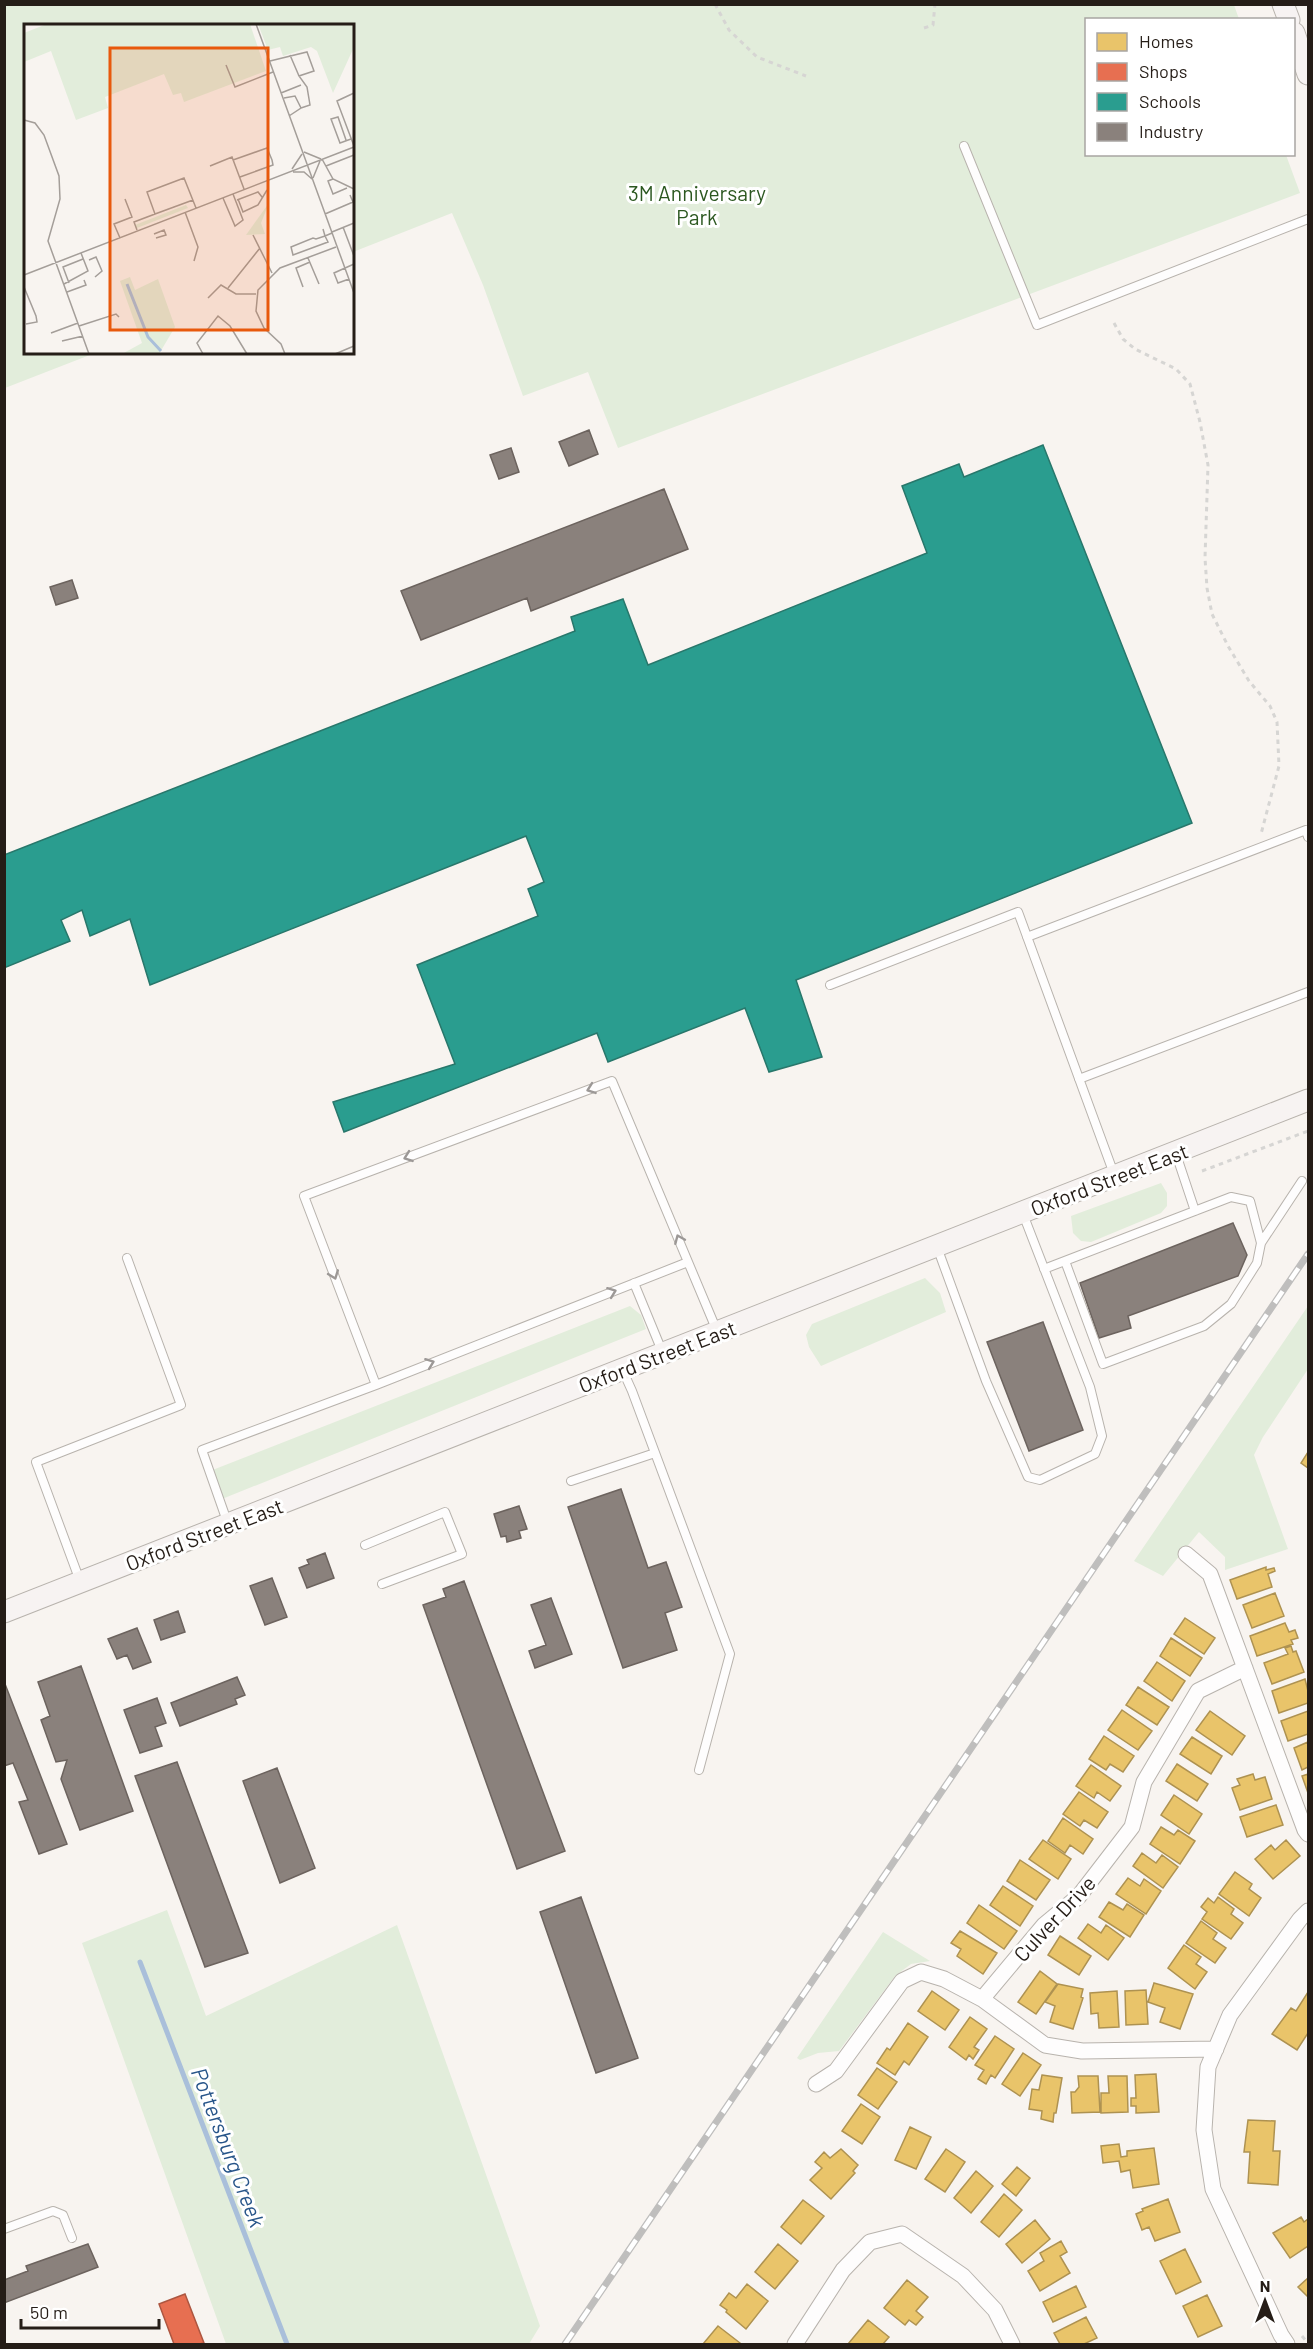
<svg xmlns="http://www.w3.org/2000/svg" width="1313" height="2349" viewBox="0 0 1313 2349" font-family="Barlow,sans-serif">
	<style>
		.green { fill: #e2eddb }
		.homes { fill: #e9c46a; stroke: #ae9251; stroke-width: 1.5 }
		.shops { fill: #e76f51; stroke: #ad5640; stroke-width: 1.5 }
		.schools { fill: #2a9d8f; stroke: #28776b; stroke-width: 1.5 }
		.industry { fill: #8a817c; stroke: #6c635e; stroke-width: 1.5 }
		.lines { fill: none; stroke-linecap: round; stroke-linejoin: round }
		.stream { stroke: #a9bfda; stroke-width: 5 }
		.service-casing { stroke: #b8b3ad; stroke-width: 10 }
		.minor-casing { stroke: #b8b3ad; stroke-width: 17 }
		.secondary-casing { stroke: #b8b3ad; stroke-width: 23 }
		.path { stroke: #d6d5d3; stroke-width: 3; stroke-dasharray: 4.5 4.5; stroke-linecap: butt }
		.service { stroke: #fefdfd; stroke-width: 8 }
		.minor { stroke: #fefdfd; stroke-width: 15 }
		.secondary { stroke: #f7f3f2; stroke-width: 21 }
		.rail-casing { stroke: #bfbebd; stroke-width: 7 }
		.rail { stroke: #fff; stroke-width: 4.5; stroke-dasharray: 14; stroke-linecap: butt }
		.oneway { stroke: #9c9896 }
		.labels { text-anchor: middle; dominant-baseline: central; stroke-width: 6; stroke-linejoin: round; paint-order: stroke }
		.park-label { font-size: 21px; fill: #2c5820; stroke: #fff }
		.street-label { font-size: 21px; fill: #251d17; stroke: #fff }
		.water-label { font-size: 22px; font-style: italic; fill: #275589; stroke: #fff }
		.inset-river { fill: none; stroke: #a9bfda; stroke-width: 3 }
		.inset-road { fill: none; stroke: #a49e99; stroke-width: 1.5 }
		.view { fill: #e8590c; fill-opacity: 0.15; stroke: #e8590c; stroke-width: 3 }
		.inset-edge { fill: none; stroke: #251d17; stroke-width: 3 }
	</style>
	<rect width="100%" height="100%" fill="#f8f4f0"/>
	<path class="green" d="M5 5H1234L1239 19 1086 20V154L1286 155 1300 193 618 448 588 372 523 396 483 285 452 213 353 252 352 26H26V352L95 353 5 388Z
		M1161 1183 1167 1193V1206L1161 1213 1091 1242 1081 1241 1073 1233 1071 1216Z
		M925 1278 940 1293 946 1312 821 1366 809 1347 806 1335 812 1324Z
		M630 1306 641 1315 646 1329 222 1499 210 1471Z
		M1308 1306V1369L1263 1437 1254 1455 1288 1549 1225 1570V1557L1199 1532 1163 1576 1134 1561Z
		M167 1910 206 2016 397 1925 540 2326 529 2344H226L82 1943Z
		M883 1932 930 1961 911 1964 895 1976 839 2051 818 2053 800 2060 797 2058Z"/>
	<path class="homes" d="M1308 1452V1468L1301 1463Z
		M1266 1567V1570L1274 1568 1275 1571 1268 1574 1272 1587 1237 1599 1230 1580Z
		M1275 1593 1284 1616 1252 1628 1243 1605Z
		M1185 1618 1215 1638 1204 1654 1174 1634Z
		M1285 1623 1289 1632 1295 1630 1298 1638 1291 1640 1293 1644 1257 1656 1250 1636Z
		M1171 1638 1202 1658 1190 1676 1160 1656Z
		M1291 1646 1293 1652 1296 1651 1304 1672 1272 1684 1264 1663 1288 1654 1285 1648Z
		M1157 1662 1185 1681 1172 1701 1144 1681Z
		M1305 1679 1308 1691V1703L1279 1713 1272 1691Z
		M1138 1687 1169 1707 1157 1725 1126 1705Z
		M1122 1710 1152 1731 1138 1750 1108 1730Z
		M1210 1711 1245 1736 1232 1755 1196 1730Z
		M1308 1711V1734L1288 1741 1281 1721Z
		M1104 1736 1134 1756 1123 1772 1110 1764 1106 1770 1089 1759Z
		M1192 1737 1222 1756 1211 1774 1180 1754Z
		M1308 1742V1767L1302 1770 1294 1748Z
		M1177 1764 1208 1784 1197 1801 1166 1781Z
		M1091 1765 1121 1786 1110 1801 1097 1792 1094 1798 1076 1786Z
		M1253 1774 1255 1780 1265 1777 1272 1799 1240 1810 1232 1788 1240 1785 1237 1779Z
		M1308 1774V1793L1302 1776Z
		M1079 1792 1108 1812 1097 1828 1084 1820 1080 1826 1063 1814Z
		M1174 1795 1202 1814 1189 1834 1161 1815Z
		M1276 1805 1283 1825 1247 1837 1240 1817Z
		M1063 1818 1093 1839 1083 1854 1070 1845 1065 1853 1048 1841Z
		M1161 1827 1174 1835 1178 1830 1195 1841 1180 1864 1150 1844Z
		M1043 1840 1071 1859 1058 1879 1029 1859Z
		M1286 1840 1300 1856 1273 1879 1255 1859 1271 1845 1275 1850Z
		M1142 1853 1156 1863 1162 1855 1178 1867 1163 1888 1133 1866Z
		M1020 1860 1050 1880 1036 1900 1007 1881Z
		M1235 1872 1252 1884 1249 1889 1261 1898 1249 1916 1219 1894Z
		M1128 1878 1140 1886 1144 1879 1161 1891 1146 1914 1116 1894Z
		M1003 1886 1033 1906 1020 1926 990 1905Z
		M1218 1897 1234 1909 1231 1914 1243 1923 1231 1939 1202 1919 1207 1912 1201 1907 1208 1898 1214 1903Z
		M1109 1902 1123 1910 1127 1904 1144 1915 1130 1937 1099 1917Z
		M979 1905 1017 1931 1004 1949 967 1923Z
		M1201 1921 1217 1933 1213 1939 1226 1948 1215 1963 1186 1943Z
		M1088 1924 1101 1933 1106 1925 1124 1938 1108 1960 1078 1938Z
		M960 1931 997 1953 983 1974 957 1956 961 1949 951 1943Z
		M1060 1936 1091 1956 1079 1975 1048 1955Z
		M1184 1945 1201 1957 1196 1964 1207 1972 1195 1989 1168 1968Z
		M1040 1971 1057 1984 1036 2014 1018 2002Z
		M1154 1983 1193 1994 1180 2029 1160 2022 1165 2008 1148 2002Z
		M1058 1984 1083 1989 1081 1997 1083 1998 1073 2029 1050 2022 1055 2006 1045 2002Z
		M1146 1990 1148 2024 1126 2025 1125 1991Z
		M932 1991 959 2010 945 2030 918 2011Z
		M1117 1991 1119 2027 1099 2028 1098 2013 1091 2014 1090 1993Z
		M1308 1992V2033L1297 2050 1272 2034 1291 2008 1296 2011Z
		M970 2017 987 2029 974 2047 979 2050 973 2059 969 2055 966 2060 949 2047Z
		M908 2023 928 2037 909 2065 904 2061 895 2075 877 2063 887 2048 890 2050Z
		M995 2036 1014 2049 995 2078 991 2075 986 2084 978 2079 984 2070 975 2065Z
		M1023 2053 1041 2065 1020 2096 1002 2084Z
		M877 2068 897 2082 878 2109 858 2095Z
		M1156 2074 1159 2112 1136 2113V2106H1131V2098H1136L1135 2075Z
		M1042 2075 1062 2078 1056 2113H1054L1053 2122 1041 2119 1042 2111 1029 2109 1032 2089 1039 2090Z
		M1078 2076H1098L1100 2112 1072 2113 1071 2092H1075L1079 2087Z
		M1108 2076H1127L1128 2112 1101 2113V2093H1109Z
		M861 2104 880 2117 862 2144 842 2131Z
		M1248 2120 1275 2121 1273 2151H1280L1278 2185 1248 2183 1250 2152H1244Z
		M910 2127 931 2137 916 2169 895 2160Z
		M1119 2144 1121 2157 1127 2156V2151L1154 2148 1159 2184 1133 2188 1130 2170 1121 2172 1119 2161 1103 2163 1101 2146Z
		M841 2149 858 2165 853 2171 855 2173 831 2199 810 2180 822 2168 815 2162 824 2152 830 2158Z
		M946 2149 965 2162 945 2192 925 2179Z
		M1017 2167 1030 2178 1016 2196 1002 2184Z
		M976 2171 993 2186 971 2213 954 2198Z
		M1004 2194 1022 2210 999 2237 981 2222Z
		M1168 2199 1180 2232 1155 2241 1149 2227 1142 2230 1136 2214 1143 2211 1142 2209Z
		M803 2200 824 2216 801 2244 781 2227Z
		M1301 2217 1304 2222 1308 2219V2246L1290 2258 1273 2233Z
		M1035 2220 1050 2239 1022 2263 1006 2244Z
		M1061 2241 1067 2252 1060 2256 1070 2273 1040 2291 1028 2271 1044 2261 1040 2253Z
		M778 2244 798 2261 775 2289 755 2272Z
		M1185 2249 1201 2282 1176 2294 1160 2261Z
		M1308 2278V2297L1298 2287Z
		M907 2280 928 2297 916 2311 923 2317 916 2325 909 2320 905 2325 884 2308Z
		M747 2284 768 2301 746 2329 726 2312 727 2310 720 2305 729 2293 736 2298Z
		M1076 2286 1086 2307 1053 2322 1043 2302Z
		M1207 2295 1222 2326 1198 2337 1183 2306Z
		M1086 2317 1097 2338 1084 2344H1060L1054 2333Z
		M868 2320 889 2337 883 2344H848Z
		M718 2326 740 2343 739 2344H703Z"/>
	<path class="shops" d="M185 2294 204 2343 199 2344H174L159 2304Z"/>
	<path class="schools" d="M1043 445 1192 823 796 980 822 1057 769 1072 745 1008 608 1062 597 1033 344 1132 333 1102 455 1064 417 965 538 916 528 889 544 882 526 836 150 985 130 919 90 936 82 910 61 920 70 941 4 968V855L575 631 571 617 623 599 648 665 927 553 902 486 959 464 964 477Z"/>
	<path class="industry" d="M589 430 598 454 569 466 559 442Z
		M511 448 519 472 499 479 490 455Z
		M664 489 688 549 531 611 527 598 421 640 401 591Z
		M72 580 78 598 56 605 50 587Z
		M1233 1223 1247 1255 1238 1276 1128 1316 1131 1328 1099 1338 1080 1283Z
		M1043 1322 1083 1430 1029 1451 987 1342Z
		M621 1489 648 1568 666 1562 682 1607 665 1613 677 1650 623 1668 568 1507Z
		M519 1506 527 1529 519 1531 521 1538 507 1542 506 1536 501 1537 494 1514Z
		M325 1553 334 1578 307 1588 299 1568 309 1564 307 1560Z
		M272 1578 287 1617 265 1625 250 1586Z
		M464 1581 565 1851 517 1869 423 1605 446 1597 443 1589Z
		M551 1598 572 1654 535 1668 529 1651 546 1645 531 1605Z
		M178 1611 185 1632 161 1640 154 1620Z
		M137 1628 151 1662 133 1669 127 1655 117 1659 108 1639Z
		M81 1666 133 1811 80 1830 61 1779 67 1760 56 1762 41 1720 50 1716 38 1682Z
		M237 1677 245 1695 235 1699 237 1704 180 1726 171 1703Z
		M5 1684 67 1844 39 1854 19 1802 28 1800 13 1763 4 1766Z
		M157 1698 166 1723 155 1727 162 1746 140 1753 124 1710Z
		M177 1762 248 1953 205 1967 135 1776Z
		M277 1768 315 1868 280 1883 243 1781Z
		M581 1897 638 2058 596 2073 540 1912Z
		M88 2244 98 2267 4 2303V2280L28 2271 26 2266Z"/>
	<g class="lines">
		<path class="stream" d="M140 1962 287 2344"/>
		<defs>
			<path id="service" d="M964 146 1037 325 1308 219
				M1027 937 1306 830 1308 837
				M830 985 1018 912 1114 1174
				M1079 1079 1308 992
				M1176 1154 1195 1211
				M937 1247 986 1381 1028 1477 1040 1480 1095 1454 1102 1436 1090 1387 1023 1214
				M1065 1261 1103 1364 1204 1326 1231 1304 1257 1263 1261 1243 1302 1181
				M1044 1269 1231 1197 1250 1201 1261 1243
				M634 1283 662 1351
				M623 1371 632 1391 730 1654 699 1770
				M376 1385 688 1262
				M571 1481 655 1453
				M228 1524 202 1450 376 1385 304 1196 612 1081 717 1331
				M365 1545 445 1512 462 1554 382 1584
				M80 1581 36 1462 181 1405 127 1258
				M4 2229 53 2211 63 2215 72 2238"/>
			<path id="minor" d="M1186 1554 1210 1574 1305 1830 1308 1834
				M982 1999 1044 1925 1079 1896 1132 1827 1144 1782 1198 1691 1245 1668
				M816 2084 836 2071 902 1981 921 1972 944 1979 982 1999 1045 2045 1082 2051 1216 2049
				M795 2344 843 2270 870 2242 902 2234 963 2276 995 2310 1012 2344
				M1287 2344 1281 2335 1213 2189 1204 2130 1208 2067 1230 2015 1300 1919 1308 1911"/>
			<path id="secondary" d="M1283 4 1289 20
				M1294 33 1308 74
				M4 1612 1308 1100"/>
		</defs>
		<use href="#service" class="service-casing"/>
		<use href="#minor" class="minor-casing"/>
		<use href="#secondary" class="secondary-casing"/>
		<path class="path" d="M715 4 729 30 757 57 806 76
			M924 28 933 25 935 4
			M1114 323 1123 339 1135 349 1176 369 1190 384 1200 422 1208 465 1205 558 1207 588 1212 614 1228 646 1249 681 1270 706 1277 722 1279 766 1261 834
			M1202 1171 1308 1131
			M1302 2336 1308 2343"/>
		<use href="#service" class="service"/>
		<use href="#minor" class="minor"/>
		<use href="#secondary" class="secondary"/>
		<defs>
			<path id="rail" d="M565 2344 1308 1254"/>
		</defs>
		<use href="#rail" class="rail-casing"/>
		<use href="#rail" class="rail"/>
	</g>
	<defs><path id="oneway-chevron" d="M-2-3.5L2.5 0L-2 3.5" fill="none" stroke-width="1.6" stroke-linecap="round" stroke-linejoin="round" transform="scale(1.5)"/></defs>
	<g class="oneway">
		<use href="#oneway-chevron" transform="translate(591 1089) rotate(160)"/>
		<use href="#oneway-chevron" transform="translate(408 1157) rotate(160)"/>
		<use href="#oneway-chevron" transform="translate(679 1239) rotate(-113)"/>
		<use href="#oneway-chevron" transform="translate(334 1275) rotate(69)"/>
		<use href="#oneway-chevron" transform="translate(612 1292) rotate(-21)"/>
		<use href="#oneway-chevron" transform="translate(430 1363) rotate(-21)"/>
	</g>
	<g class="labels">
		<g class="park-label">
			<text x="697" y="192">3M Anniversary<tspan x="697" dy="24">Park</tspan></text>
		</g>
		<g class="street-label">
			<text transform="translate(1109 1179) rotate(-21)">Oxford Street East</text>
			<text transform="translate(657 1356) rotate(-21)">Oxford Street East</text>
			<text transform="translate(204 1534) rotate(-21)">Oxford Street East</text>
			<text transform="translate(1054 1918) rotate(-47)">Culver Drive</text>
		</g>
		<g class="water-label">
			<text transform="translate(229 2147) rotate(69)">Pottersburg Creek</text>
		</g>
	</g>
	<g transform="translate(24 24)">
		<rect width="330" height="330" fill="#f8f4f0"/>
		<path d="M23 0H226L242 47 160 78 157 69 149 71 140 50 81 73 84 84 52 96 27 27 0 38V9ZM234 0H330V23L309 69 293 27 287 23 259 32 256 23 244 26ZM245 179 237 199 241 210 222 211ZM162 181 164 184 113 204 111 201ZM106 253 111 266 134 255 151 303 135 330H98L118 319 96 257Z" fill="#e2eddb"/>
		<path class="inset-river" d="M103 260 124 313 137 327"/>
		<path class="inset-road" d="M232 0 330 269M266 31 275 52M246 37 283 28 290 47 275 52 283 63 286 81 277 84M202 41 211 63 249 48M257 69 277 61M330 69 313 77 330 122M260 74 271 72 277 84 265 92M0 96 11 99 20 111 35 152 36 175 24 217 65 330M322 116 314 93 307 95 316 119 327 115M280 128 297 135M298 135 309 155 330 165M209 136 243 124 248 136 249 141 216 153M186 142 208 133 220 165M302 142 330 131M268 145 278 130M269 148H280L288 155M289 154 296 137M309 155 304 157 309 170 323 164M199 174 211 202 219 196 209 170M214 175 219 188 234 181 243 166M213 176 234 168 238 173M161 188 174 223 170 237M131 190 169 176M301 190 329 178 326 171M319 203 330 232M299 205 301 212 304 218 269 231 267 223 289 214 292 215 301 212 308 209M113 206 110 198 131 190 123 168 160 154 172 184M308 208 330 199M130 210 140 206 142 211 132 214M229 211 248 249M96 214 90 200 108 193 101 175M284 234 295 260M65 236 72 233 78 247 71 253M0 251 330 123M325 255 314 259 310 249 330 240M45 259 39 243 59 235M40 260 64 247 57 229M0 263 12 292 13 298 2 300M279 263 272 244 286 238M204 264 236 224M43 268 62 261 60 256M184 274 197 261 212 270H232M55 302 92 290 95 293M27 309 54 299M38 317 59 312M179 330 173 319 194 292 206 302 223 330M261 330 257 320 240 304 232 287 234 266 256 244 312 223M311 330 330 322"/>
		<path class="view" d="M86 24H244V306H86Z"/>
		<rect width="330" height="330" class="inset-edge"/>
	</g>
	<rect width="1313" height="2349" fill="none" stroke="#251d17" stroke-width="12"/>
	<rect x="1085" y="18" width="210" height="138" fill="#ffffff" stroke="#a8a5a2" stroke-width="1.5"/>
	<rect x="1097" y="33" width="30" height="18" fill="#e9c46a" stroke="#a8a5a2" stroke-width="1.5"/>
	<text x="1139" y="48" font-size="18" fill="#251d17">Homes</text>
	<rect x="1097" y="63" width="30" height="18" fill="#e76f51" stroke="#a8a5a2" stroke-width="1.5"/>
	<text x="1139" y="78" font-size="18" fill="#251d17">Shops</text>
	<rect x="1097" y="93" width="30" height="18" fill="#2a9d8f" stroke="#a8a5a2" stroke-width="1.5"/>
	<text x="1139" y="108" font-size="18" fill="#251d17">Schools</text>
	<rect x="1097" y="123" width="30" height="18" fill="#8a817c" stroke="#a8a5a2" stroke-width="1.5"/>
	<text x="1139" y="138" font-size="18" fill="#251d17">Industry</text>
	<g transform="translate(1265 2301)" stroke="#ffffff" stroke-width="4.5" paint-order="stroke">
	<path d="M0-4.5L10 22L0 15L-10 22Z" fill="#251d17"/>
	<text y="-9" font-size="16" font-weight="bold" text-anchor="middle" fill="#251d17">N</text>
	</g>
	<path d="M21 2319v9h138v-9" fill="none" stroke="#251d17" stroke-width="3"/>
	<text x="30" y="2319" font-size="18" fill="#251d17" stroke="#ffffff" stroke-width="4.5" paint-order="stroke">50 m</text>
</svg>
